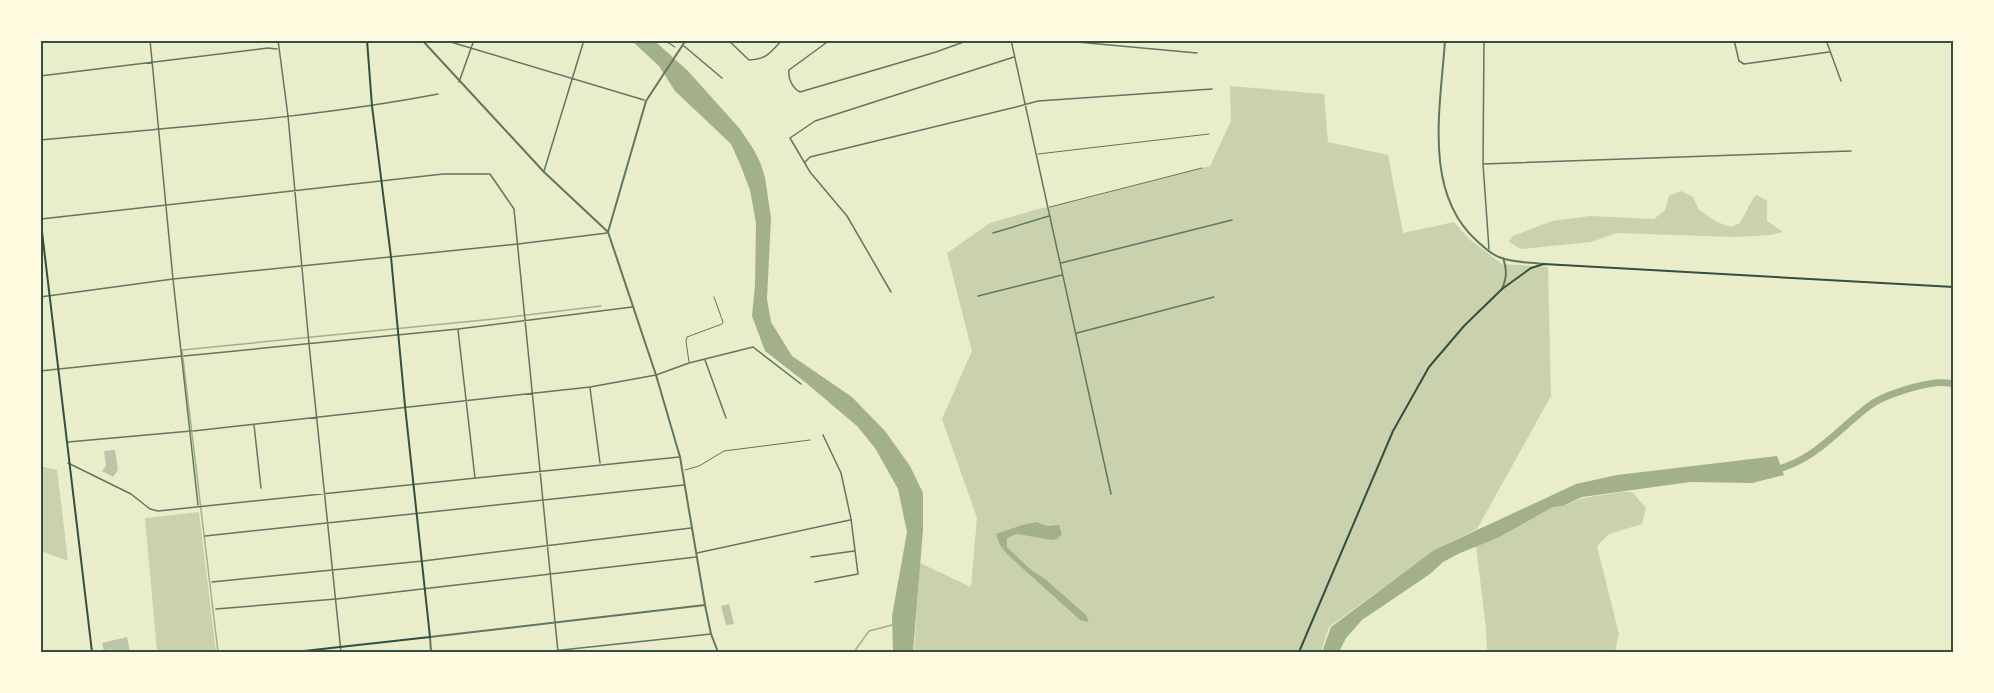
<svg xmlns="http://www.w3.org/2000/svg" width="1994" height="693" viewBox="0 0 1994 693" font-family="'Libre Baskerville',serif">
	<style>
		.green { fill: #cad2ad }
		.water { fill: #a3b18a }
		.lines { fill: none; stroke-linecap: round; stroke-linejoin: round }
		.stream { stroke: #a3b18a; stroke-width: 1.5 }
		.river { stroke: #a3b18a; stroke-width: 7 }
		.building { fill: #bcc5a7 }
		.path { stroke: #344e41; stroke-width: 1 }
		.service { stroke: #617663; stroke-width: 1 }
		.minor { stroke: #617663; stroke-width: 1.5 }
		.tertiary { stroke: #617663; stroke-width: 2 }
		.secondary { stroke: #344e41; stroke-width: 2 }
		.primary { stroke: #344e41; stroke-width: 2 }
		.neatline { fill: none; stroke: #344e41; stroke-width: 2 }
	</style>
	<rect width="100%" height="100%" fill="#e9edc9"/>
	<path class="green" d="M1230 86 1324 94 1328 142 1388 155 1403 233 1454 222 1469 239 1502 264 1548 267 1551 396 1477 529 1436 549 1329 627 1321 652H914L920 563 971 587 977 518 942 419 972 351 947 253 990 223 1038 209 1080 200 1210 166 1231 121Z
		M1681 191 1693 197 1699 210 1717 222 1731 227 1740 223 1754 197 1757 195 1767 201V221L1783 232 1771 235 1735 237 1617 233 1591 242 1521 249 1509 242 1513 236 1552 221 1590 216 1654 219 1665 210 1669 196Z
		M40 466 57 470 68 561 41 551Z
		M1622 492H1632L1646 508 1642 524 1609 534 1597 546 1619 634 1615 652H1487L1486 629 1476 546 1501 537 1553 507 1563 506 1583 498Z
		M199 512 216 652H157L145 518Z"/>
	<path class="water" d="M632 41H654L657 43 688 71 740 129 754 150 760 162 765 177 771 218 767 299 771 322 792 356 852 397 885 431 910 466 923 493V530L913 652H893L892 616 907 532 898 489 875 448 857 426 805 382 765 351 752 316 755 285 756 223 750 190 740 164 731 144 675 91 659 66Z
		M1777 456 1784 475 1752 483 1690 482 1582 497 1563 506 1553 507 1500 537 1460 553 1443 562 1430 574 1362 620 1346 638 1339 652H1322L1331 627 1434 550 1576 484 1617 475Z
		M1036 522 1048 526 1059 525 1062 534 1057 539 1052 540 1017 534 1007 538V547L1031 570 1045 579 1086 615 1089 622 1080 620 1007 554 1000 545 996 534 1022 525Z"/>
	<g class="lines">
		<path class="stream" d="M218 652 182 350 494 319 601 306
			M854 652 869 631 892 625"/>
		<path class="river" d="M1775 470C1817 459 1837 430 1869 406 1883 395 1918 385 1935 383 1941 382 1948 383 1954 384"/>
	</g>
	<path class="building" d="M115 450 118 470 113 477 102 471 106 466 104 451Z
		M729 604 734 624 726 625 721 606Z
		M127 637 130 652H113L112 649 104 651 102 643Z"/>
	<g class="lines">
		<path class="path" d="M664 40 675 47"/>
		<path class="service" d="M1038 154 1209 134
			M1050 207 1202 168
			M689 362 686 341 687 337 722 324 723 322 714 297
			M685 470 699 466 724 451 810 440"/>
		<path class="minor" d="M150 40 173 279 198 505
			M278 40 288 116 309 344 341 652
			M444 40 644 100
			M728 40 749 60C767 59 770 53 782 40
			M830 40 789 70C788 78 792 88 800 92L936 52 969 40
			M1011 40 1111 494
			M1055 40 1197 53
			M1484 40 1483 164 1489 249
			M1734 40 1739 61 1744 64 1829 52
			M1826 40 1841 81
			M684 46 722 78
			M40 76 268 48 277 49
			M459 82 474 40
			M40 140C173 127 307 119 438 94
			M805 162 810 157 1016 107 1038 101 1212 89
			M1483 164 1851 151
			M544 171 584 40
			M41 219 443 174H490L514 209 558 652
			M993 233 1049 216
			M1061 263 1232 220
			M891 292 847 216 810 172 790 138 815 121 1014 57
			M978 296 1062 275
			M40 297 173 279 518 244 607 233
			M458 330 475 478
			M1077 333 1214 297
			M184 356 458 329 632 307
			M705 360 726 418
			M40 371 182 356
			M590 388 600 463
			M254 425 261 488
			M193 431 590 387 656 375 689 363 753 347 801 384
			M68 442 191 431
			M68 463 131 494 150 509 158 511 679 457
			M205 536 684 485
			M697 553 850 520
			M811 557 854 551
			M212 582 423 561 691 528
			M815 582 858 574 851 519 841 473 823 435
			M216 609 336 599 696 557
			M543 652 711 634"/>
		<path class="tertiary" d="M422 40 544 172 608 232 656 375 680 457 705 605 711 634 718 652
			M1445 40C1441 105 1422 192 1477 241 1484 247 1490 254 1499 257 1512 263 1530 262 1544 264
			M608 232 646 101 686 40
			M1502 289C1507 277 1507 270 1503 258
			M431 652 430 637 705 605"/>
		<path class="secondary" d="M295 652 430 637 405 406 391 257 372 106 367 40
			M1299 652 1393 431 1429 367 1464 326 1502 289 1531 268 1544 264 1954 287"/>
		<path class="primary" d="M40 215 92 652"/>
	</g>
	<rect width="1994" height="693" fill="none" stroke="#fefae0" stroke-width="84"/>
	<rect x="42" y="42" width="1910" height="609" class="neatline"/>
</svg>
